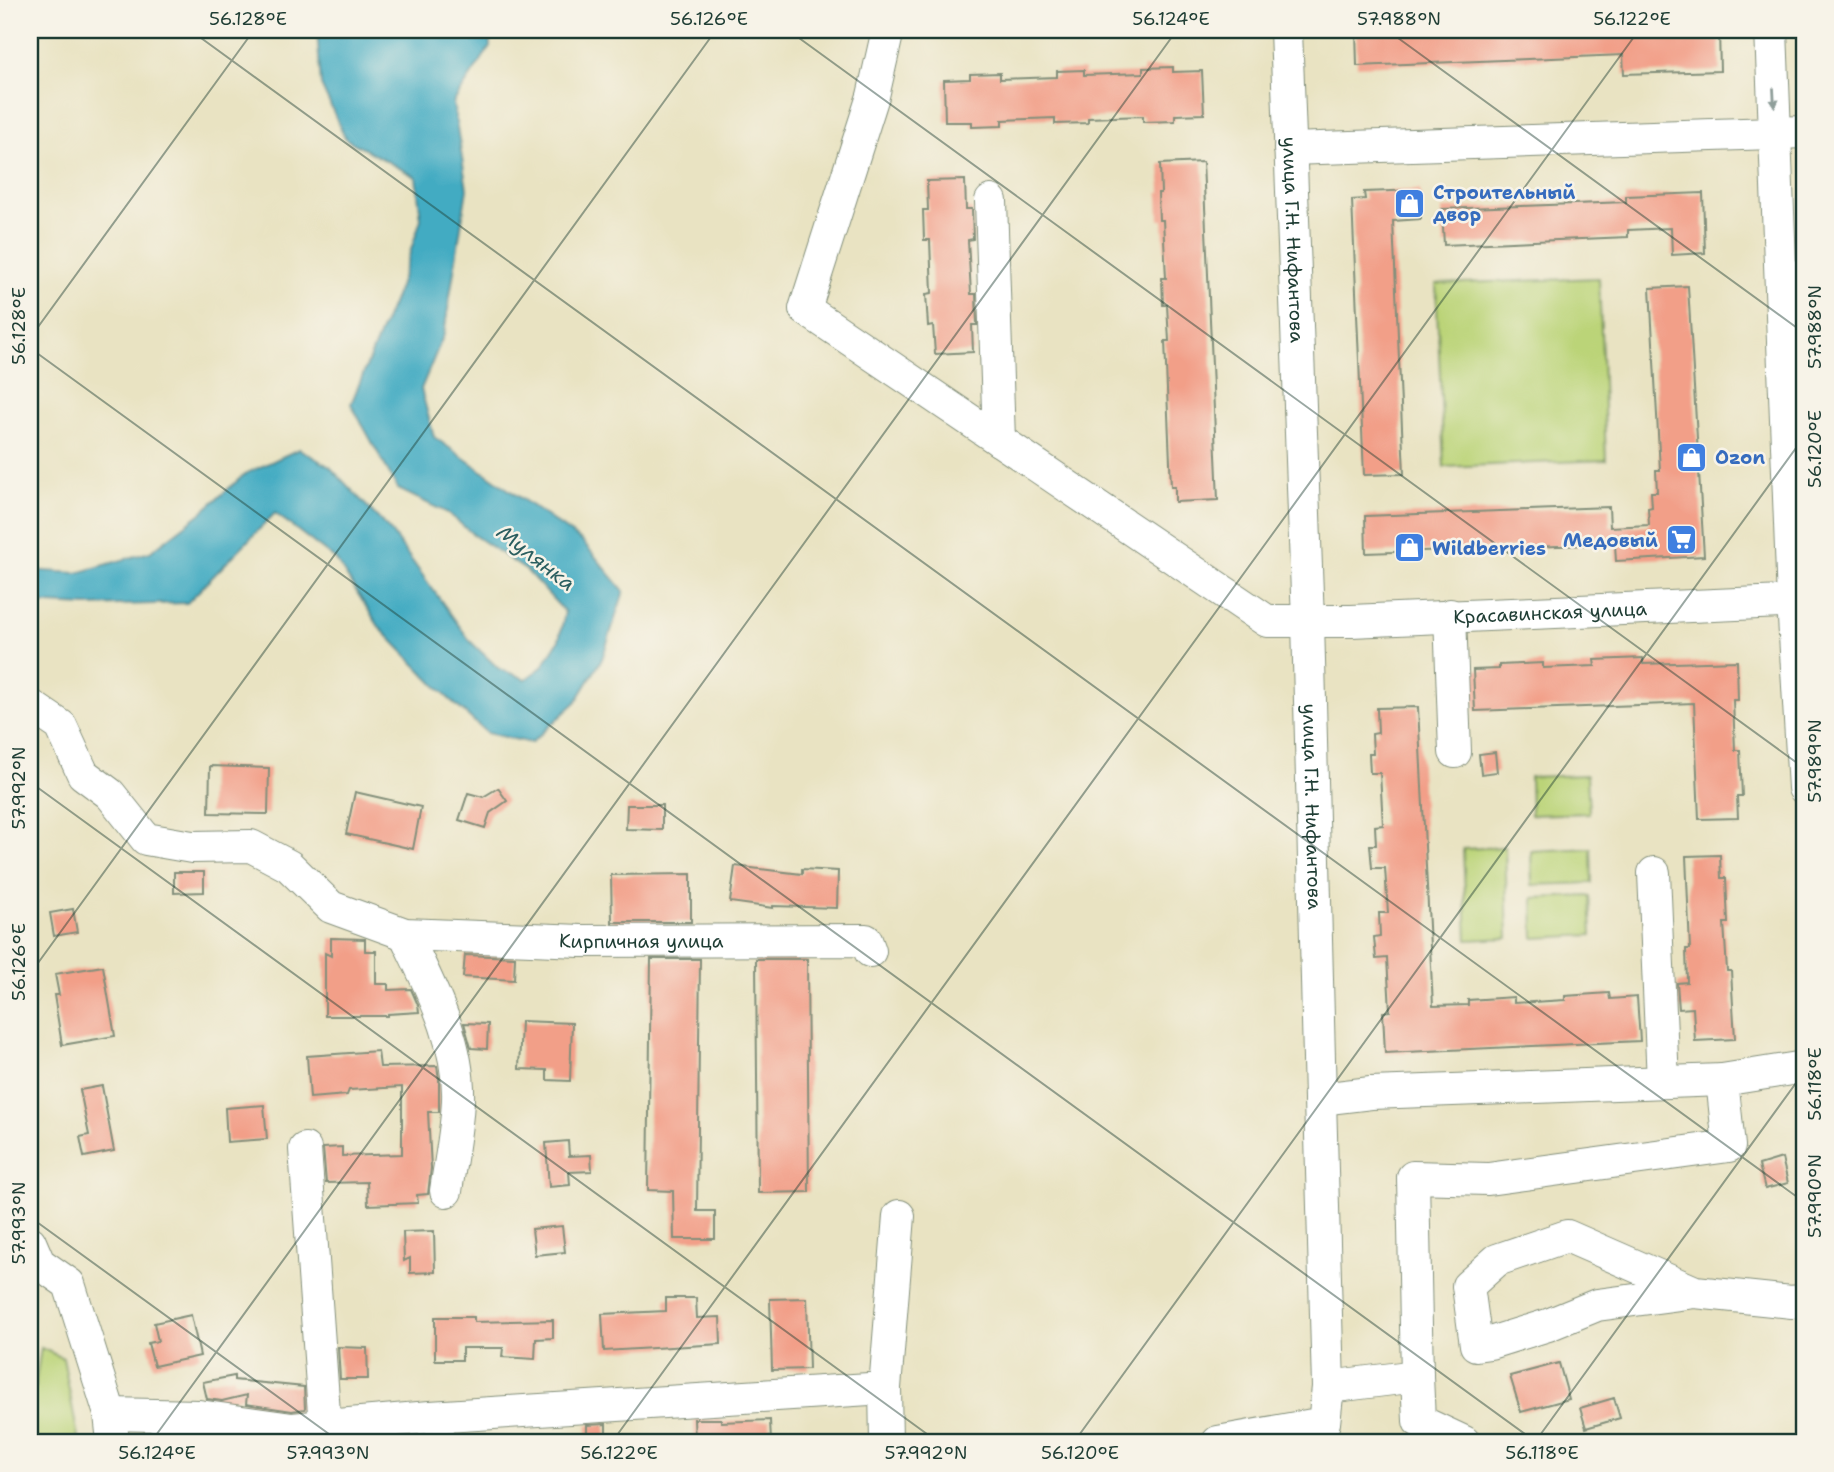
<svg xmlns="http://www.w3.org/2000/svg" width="1834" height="1472" viewBox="0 0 1834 1472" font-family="'Shantell Sans',sans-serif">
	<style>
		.green { fill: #bbd478; stroke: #6d8856; stroke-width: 2 }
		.water { fill: #42abc2; stroke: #30747b; stroke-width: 2 }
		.building { fill: #f29f88 }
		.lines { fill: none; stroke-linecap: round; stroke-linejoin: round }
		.minor-casing { stroke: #84907b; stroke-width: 34 }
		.minor { stroke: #fff; stroke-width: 32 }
		.oneway { fill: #8f9e9a }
		.ticks { fill: none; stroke: #1f3d34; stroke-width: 2; stroke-opacity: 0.45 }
		.labels { text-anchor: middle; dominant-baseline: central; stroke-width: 5; stroke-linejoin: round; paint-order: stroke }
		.shop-label { font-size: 19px; font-weight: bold; fill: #366cbe; stroke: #f7f3e8; text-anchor: start }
		.street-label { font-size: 19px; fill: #1f3d34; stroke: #f7f3e8 }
		.water-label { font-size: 21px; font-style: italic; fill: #2a5e5f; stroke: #f7f3e8 }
		.neatline { fill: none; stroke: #1f3d34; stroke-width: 2.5 }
		.ticks-label { font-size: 18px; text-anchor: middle; fill: #1f3d34 }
	</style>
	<rect width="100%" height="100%" fill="#f7f3e8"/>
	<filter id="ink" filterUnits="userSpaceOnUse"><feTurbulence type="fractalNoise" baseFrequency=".0143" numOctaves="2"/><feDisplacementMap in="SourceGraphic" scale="14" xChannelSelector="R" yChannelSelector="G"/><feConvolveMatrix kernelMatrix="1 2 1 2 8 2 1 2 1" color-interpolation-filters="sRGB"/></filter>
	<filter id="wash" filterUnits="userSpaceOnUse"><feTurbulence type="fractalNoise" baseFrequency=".00686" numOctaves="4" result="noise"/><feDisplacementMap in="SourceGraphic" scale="28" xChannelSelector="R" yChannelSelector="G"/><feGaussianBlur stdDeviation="1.57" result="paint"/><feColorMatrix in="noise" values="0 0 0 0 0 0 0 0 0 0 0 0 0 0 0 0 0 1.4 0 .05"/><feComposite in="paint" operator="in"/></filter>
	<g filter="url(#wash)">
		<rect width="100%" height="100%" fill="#e9e3c2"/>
		<path class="green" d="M1599 278 1606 460 1444 467 1436 284Z
			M1587 775 1589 813 1531 815 1530 777Z
			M1505 847 1508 938 1467 940 1463 849Z
			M1591 848 1592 883 1532 885 1531 851Z
			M1590 896 1592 935 1534 938 1533 898Z
			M41 1348 63 1358 79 1442H32V1404Z"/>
		<path class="water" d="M317 30H489L490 47 453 103 467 189 444 334 421 389 434 437 583 542 624 591 602 659 576 702 531 743 487 733 445 695 380 628 336 560 275 513 187 603 86 606 30 603V570L77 573 150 552 201 513 245 474 299 449 330 467 391 532 471 642 499 669 526 679 542 667 559 640 565 612 527 571 475 536 448 513 398 489 351 404 399 287 421 219 416 177 346 139 321 85Z"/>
		<g id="blocks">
			<path class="building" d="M1356 30H1719L1720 71 1624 74 1623 55 1357 66Z
				M1173 67V72L1202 71 1204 114 1175 115V121L1143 122V116L1088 118V123L1055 124V118L1002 120V126L972 127V122H945L944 80 970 79V74L1000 73V79L1057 77V71L1084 70V75L1143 73V68Z
				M1203 162 1218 500 1175 502V487H1171L1165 341H1169L1167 305H1163L1162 278H1166L1163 220H1159L1158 193H1161L1160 164Z
				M965 180 966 209H972L973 239 968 240 971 294H976L977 325H972L973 352 935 354 933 325 928 326 926 294 932 293 930 240H924L923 210H928L927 181Z
				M1420 190 1421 219 1393 221 1404 474 1364 475 1352 200 1365 199 1364 192Z
				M1703 193 1705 253 1672 255 1671 228 1628 230V237L1444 245 1442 209 1626 202V196Z
				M1688 286 1704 556 1616 561 1615 544 1366 553 1365 516 1609 507 1610 527 1649 525 1648 508 1652 507 1651 492H1657L1656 470H1660L1650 288Z
				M1643 658V664L1737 661 1738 700H1733L1735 750H1740L1742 796H1737L1738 818 1699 819 1694 703 1475 711 1473 670 1499 669V665L1543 663V668L1595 666 1594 660Z
				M1418 707 1433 1006 1468 1005V1000L1514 997V1003L1565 1000V996L1609 993 1610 999 1637 997 1640 1041 1385 1053 1383 1012 1390 1011 1387 958 1376 959 1374 937 1380 936 1379 913H1388L1385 868H1372L1370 845H1376L1375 826 1383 825 1380 773H1370L1369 754H1373L1372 734 1378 733 1377 708Z
				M1495 752 1497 772 1481 774 1479 754Z
				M210 766 269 768 268 814 209 813Z
				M498 788 507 801 490 813 485 828 459 820 468 793 483 797Z
				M355 792 421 807 413 849 346 834Z
				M627 805H662V830L626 829Z
				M1720 855 1721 878H1726L1728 923H1724L1727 971H1731L1735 1039 1695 1041 1693 1008 1679 1009 1677 983 1687 982 1686 949H1690L1686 856Z
				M735 866 802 874V869L838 871 837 908 773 906V908L730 902Z
				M174 872H204V892L174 893Z
				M691 874V922H612L611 875Z
				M73 909 77 932 54 936 50 913Z
				M331 938 365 939V951H376V984H388V990L411 989 418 1005 419 1012 388 1014V1016H325V953L331 956Z
				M465 955 515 957 514 980 463 977Z
				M651 959H700L697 1211H715V1239H674L673 1191 648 1190Z
				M756 959H807L809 1192 758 1193Z
				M103 966 115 1036 62 1045 54 995H59L55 974Z
				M521 1021 572 1023 570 1081 547 1080V1070L519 1069Z
				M464 1023 488 1024 487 1049 471 1048Z
				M378 1051 380 1067 437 1066 439 1079V1112H428L431 1168 428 1194 417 1195 418 1203 368 1205 367 1182 326 1183 323 1148 342 1147V1156L402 1154V1087L349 1090 347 1095 310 1098 307 1056Z
				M102 1086 114 1151 84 1157 80 1137 89 1135 80 1090Z
				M264 1105 267 1139 227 1142 225 1108Z
				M568 1141 569 1156 591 1155 592 1171 569 1172 570 1185 549 1187 546 1143Z
				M1782 1158 1788 1183 1765 1189 1759 1165Z
				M562 1226 565 1252 535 1255 532 1229Z
				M434 1231 435 1272 410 1273V1258L404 1261 403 1232Z
				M666 1298H696L697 1318 720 1317 721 1344 604 1351 602 1314 666 1311Z
				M807 1298 809 1369 772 1370 770 1299Z
				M191 1315 200 1356 154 1366 148 1343 158 1341 154 1323Z
				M435 1317H474V1322L553 1320V1338L536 1339 535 1359 502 1357 503 1348H462V1360H435Z
				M338 1347 367 1348 368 1379H340Z
				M1559 1363 1569 1399 1521 1412 1510 1376Z
				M234 1376V1380L304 1387 305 1409 292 1411 246 1404 247 1395 222 1401 207 1399 203 1382Z
				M1614 1398 1620 1418 1586 1428 1580 1408Z
				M694 1419H721V1422L770 1420 771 1442H695Z
				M606 1424V1442H587V1425Z"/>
		</g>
	</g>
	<g filter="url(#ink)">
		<use href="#blocks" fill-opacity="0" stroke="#84907b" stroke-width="2"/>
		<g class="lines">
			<defs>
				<g id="minor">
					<path id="s1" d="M888 30 873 96 805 309 1267 621H1351L1804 601"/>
					<path id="s2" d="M1286 30 1308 621 1320 1099 1371 1093 1722 1080 1804 1067"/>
					<path d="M1771 30 1793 601 1804 788"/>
					<path d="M1290 149 1804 132"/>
					<path d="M991 201 999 440"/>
					<path d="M1450 615 1455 752"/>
					<path id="s3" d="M30 705 61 726 83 774 110 794 146 839 192 847 251 846 289 866 331 907 405 934 581 941 866 940 870 951"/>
					<path d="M1654 873 1663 1082"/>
					<path d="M405 934C430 987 460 1040 458 1100 457 1129 450 1162 446 1191"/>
					<path d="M305 1149 325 1427"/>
					<path d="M30 1242 39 1263 69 1284 110 1414 113 1442"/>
					<path d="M1695 1292 1597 1305 1548 1325 1490 1343 1476 1345 1468 1286 1497 1260 1567 1236 1695 1292 1792 1302 1804 1300"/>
					<path d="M1417 1376 1413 1177 1488 1179 1729 1146 1722 1080"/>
					<path d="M1328 1387 1417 1376 1419 1421 1464 1442"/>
					<path d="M110 1414 199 1416 292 1429 430 1417 885 1388"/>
					<path d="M886 1442 885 1388 899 1216"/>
					<path d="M1218 1442 1324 1423 1328 1387 1320 1099"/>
				</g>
			</defs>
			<use href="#minor" class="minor-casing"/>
			<use href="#minor" class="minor"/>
		</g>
		<defs><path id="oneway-solid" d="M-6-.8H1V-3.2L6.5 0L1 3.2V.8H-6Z" transform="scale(1.75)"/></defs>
		<use class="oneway" href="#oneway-solid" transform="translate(1774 98) rotate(87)"/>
	</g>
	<path class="ticks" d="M190 30 1804 1202M788 30 1804 768M1387 30 1804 333M30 338 254 30M30 348 1536 1442M30 782 938 1442M30 974 716 30M30 1217 340 1442M151 1442 1177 30M612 1442 1639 30M1074 1442 1804 437M1535 1442 1804 1072"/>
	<defs>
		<symbol id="shop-square" viewBox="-11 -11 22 22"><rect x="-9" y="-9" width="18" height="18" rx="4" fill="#3f7fe0" stroke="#f7f3e8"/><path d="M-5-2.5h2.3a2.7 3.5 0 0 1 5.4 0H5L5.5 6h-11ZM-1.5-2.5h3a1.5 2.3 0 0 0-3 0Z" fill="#fff"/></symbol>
		<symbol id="supermarket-square" viewBox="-11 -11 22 22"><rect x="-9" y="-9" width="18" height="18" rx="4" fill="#3f7fe0" stroke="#f7f3e8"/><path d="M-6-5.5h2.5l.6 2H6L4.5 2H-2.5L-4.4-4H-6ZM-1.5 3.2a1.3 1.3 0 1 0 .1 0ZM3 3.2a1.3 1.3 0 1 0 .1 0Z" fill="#fff"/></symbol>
	</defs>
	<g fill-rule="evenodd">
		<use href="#shop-square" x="1392" y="186" width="35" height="35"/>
		<use href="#shop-square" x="1674" y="440" width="35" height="35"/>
		<use href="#supermarket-square" x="1664" y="522" width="35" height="35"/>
		<use href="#shop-square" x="1392" y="530" width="35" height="35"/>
	</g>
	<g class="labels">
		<g class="shop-label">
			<text x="1433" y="192">Строительный<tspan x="1433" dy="22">двор</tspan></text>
			<text x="1715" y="457">Ozon</text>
			<text x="1658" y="540" text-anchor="end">Медовый</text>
			<text x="1432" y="548">Wildberries</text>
		</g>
		<g class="street-label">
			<text stroke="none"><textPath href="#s2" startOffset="210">улица Г.Н. Нифантова</textPath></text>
			<text stroke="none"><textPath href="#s1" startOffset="1132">Красавинская улица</textPath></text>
			<text stroke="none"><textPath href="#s2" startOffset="777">улица Г.Н. Нифантова</textPath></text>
			<text stroke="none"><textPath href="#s3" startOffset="704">Кирпичная улица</textPath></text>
		</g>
		<g class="water-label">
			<text transform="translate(536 558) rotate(38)">Мулянка</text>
		</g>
	</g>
	<rect width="1834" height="1472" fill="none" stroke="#f7f3e8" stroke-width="77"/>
	<rect x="38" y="38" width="1758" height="1396" class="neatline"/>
	<g class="ticks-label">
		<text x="248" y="25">56.128°E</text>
		<text x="709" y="25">56.126°E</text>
		<text x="1171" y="25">56.124°E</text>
		<text x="1399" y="25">57.988°N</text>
		<text x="1632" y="25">56.122°E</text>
		<text transform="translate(19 326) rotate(-90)" y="6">56.128°E</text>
		<text transform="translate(1815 327) rotate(-90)" y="6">57.988°N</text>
		<text transform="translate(1815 449) rotate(-90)" y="6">56.120°E</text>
		<text transform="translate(1815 761) rotate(-90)" y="6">57.989°N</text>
		<text transform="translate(19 788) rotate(-90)" y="6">57.992°N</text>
		<text transform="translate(19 962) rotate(-90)" y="6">56.126°E</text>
		<text transform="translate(1815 1084) rotate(-90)" y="6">56.118°E</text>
		<text transform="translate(1815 1196) rotate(-90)" y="6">57.990°N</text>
		<text transform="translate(19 1223) rotate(-90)" y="6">57.993°N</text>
		<text x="157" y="1459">56.124°E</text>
		<text x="328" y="1459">57.993°N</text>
		<text x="619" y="1459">56.122°E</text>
		<text x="926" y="1459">57.992°N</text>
		<text x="1080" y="1459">56.120°E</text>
		<text x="1542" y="1459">56.118°E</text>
	</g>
</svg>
